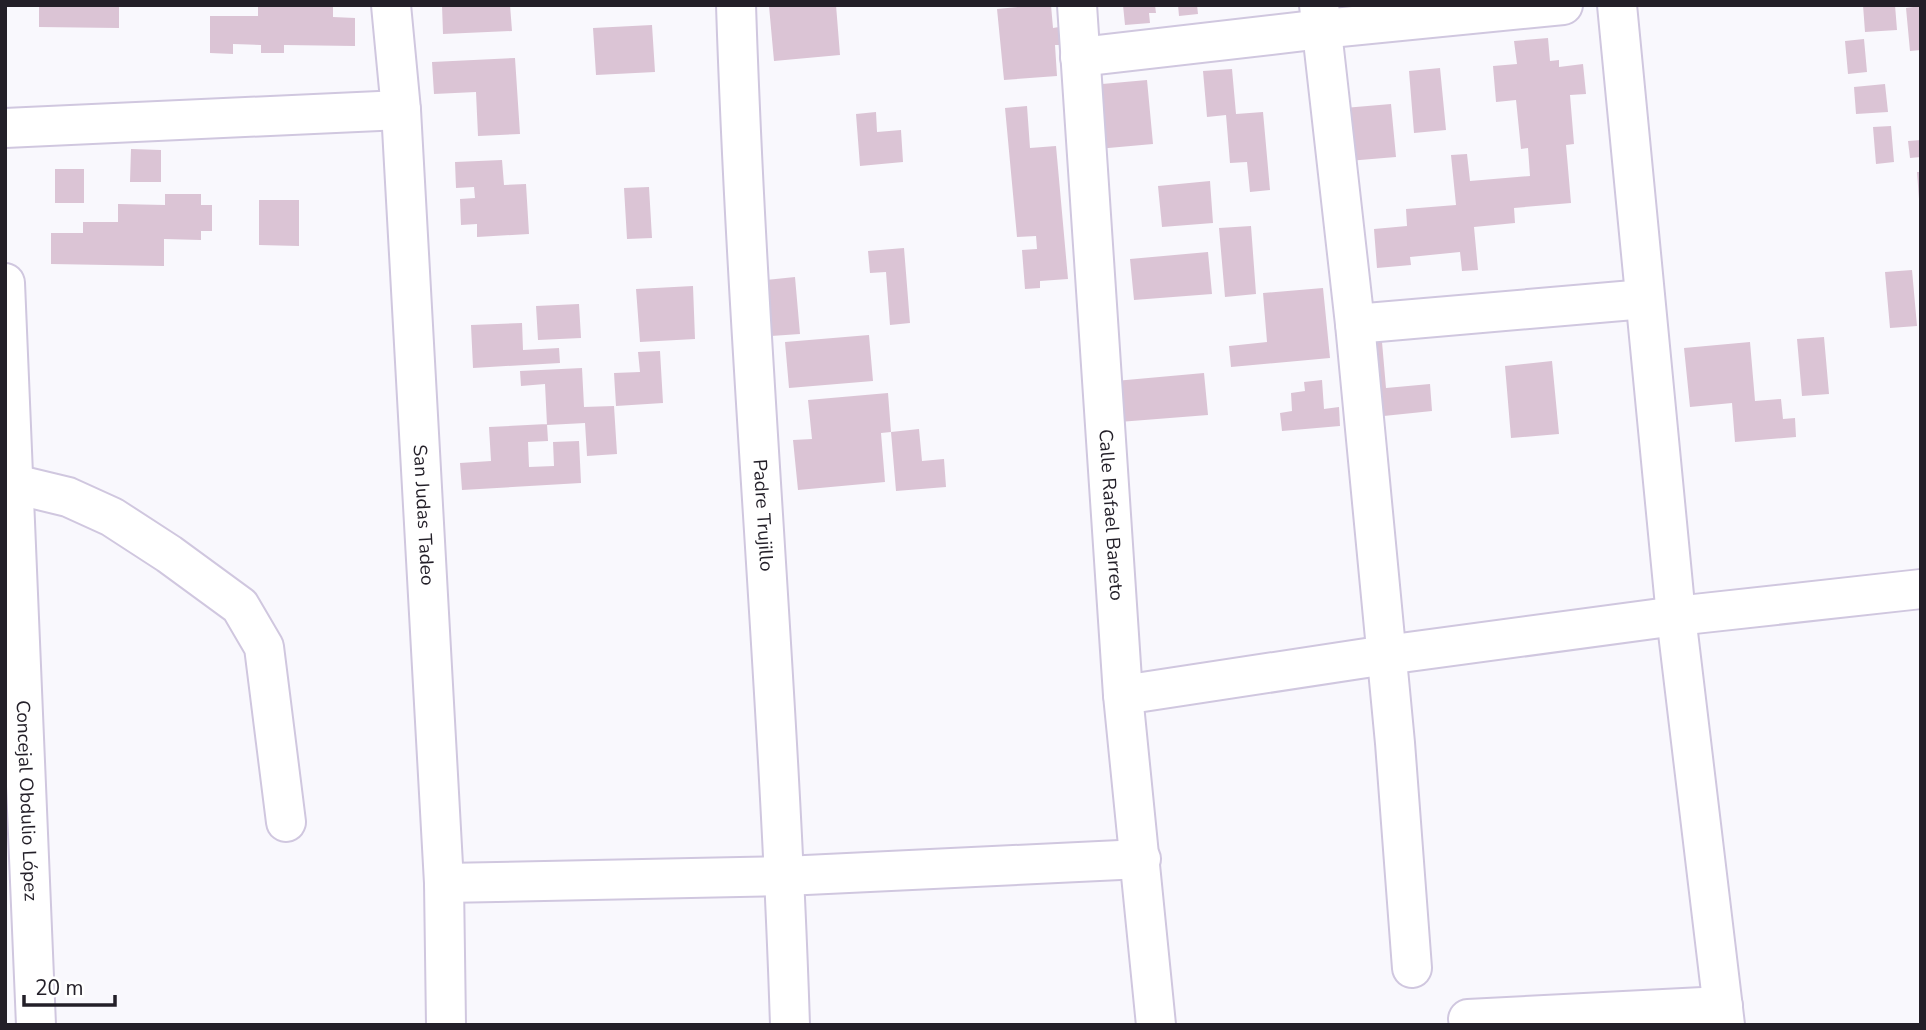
<svg xmlns="http://www.w3.org/2000/svg" width="1926" height="1030" viewBox="0 0 1926 1030" font-family="'Nunito Sans',sans-serif">
	<style>
		.building { fill: #dbc4d5 }
		.lines { fill: none; stroke-linecap: round; stroke-linejoin: round }
		.minor-casing { stroke: #d0c7df; stroke-width: 42 }
		.minor { stroke: #fff; stroke-width: 38 }
		.labels { text-anchor: middle; dominant-baseline: central; stroke-width: 6; stroke-linejoin: round; paint-order: stroke }
		.street-label { font-size: 19px; fill: #231f28; stroke: #fff }
	</style>
	<rect width="100%" height="100%" fill="#f9f8fd"/>
	<path class="building" d="M39 5H119V28L39 27Z
		M258 5H333V17L355 18V46L284 45V53H261V45L233 44V54L210 53V16H258Z
		M442 5H510L512 31 443 34Z
		M836 5 840 55 774 61 769 6Z
		M1037 5H1051L1053 28 1059 27 1061 45H1055L1057 76 1004 80 997 9Z
		M1123 5H1155L1156 13H1149L1150 23 1125 25Z
		M1178 5H1197L1198 14 1179 16Z
		M1863 5H1895L1897 30 1865 32Z
		M1921 6V50L1910 51 1906 8Z
		M652 25 655 72 596 75 593 28Z
		M1548 38 1550 61 1559 60V67L1583 64 1586 94 1570 95 1574 144 1566 145 1571 203 1514 208 1515 223 1474 227 1478 270 1462 271 1460 252 1410 257 1411 265 1377 268 1374 229 1407 226 1406 209 1456 205 1451 155 1467 154 1470 181 1530 176 1528 148 1521 149 1516 100 1496 102 1493 66 1517 64 1514 41Z
		M1864 39 1867 72 1848 74 1845 41Z
		M515 58 520 134 478 136 476 92 434 94 432 62Z
		M1440 68 1446 130 1414 133 1409 71Z
		M1232 69 1236 114 1263 112 1270 190 1250 192 1247 162 1230 163 1226 115 1207 117 1203 71Z
		M1147 80 1153 144 1097 149 1091 85Z
		M1885 84 1888 112 1856 114 1854 87Z
		M1391 104 1396 157 1348 161 1344 108Z
		M1027 106 1030 148 1056 146 1068 279 1040 281V288L1025 289 1022 250 1037 249 1036 236 1017 237 1005 108Z
		M876 112 877 132 901 130 903 162 860 166 856 114Z
		M1891 126 1894 162 1876 164 1873 127Z
		M1921 140V157L1910 158 1908 141Z
		M131 149 161 150V182H130Z
		M502 160 504 185 526 184 529 234 477 237V224L461 225 460 199 475 198 474 187 456 188 455 162Z
		M55 169H84V203H55Z
		M1917 172H1921V199H1919Z
		M1210 181 1213 223 1162 227 1158 186Z
		M649 187 652 238 627 239 624 188Z
		M165 194H201V205H212V231H201V240L164 239V266L51 264V233H83V222H118V204L165 205Z
		M259 200H299V246L259 245Z
		M1251 226 1256 294 1225 297 1219 228Z
		M904 248 910 323 890 325 886 272 870 273 868 251Z
		M1208 252 1212 294 1134 300 1130 259Z
		M1912 270 1917 326 1890 328 1885 272Z
		M795 277 800 334 771 336 766 280Z
		M693 286 695 339 640 342 636 289Z
		M1323 288 1330 358 1231 367 1229 346 1267 342 1263 293Z
		M579 304 581 338 538 340 536 306Z
		M522 323 523 350 559 348 560 363 473 368 471 325Z
		M869 335 873 381 789 388 785 342Z
		M1824 337 1829 394 1802 396 1797 339Z
		M1382 342 1386 388 1430 384 1432 411 1374 417 1367 343Z
		M1750 342 1755 401 1781 399 1783 419 1795 418 1796 437 1735 442 1732 403 1690 407 1684 348Z
		M660 351 663 403 616 406 614 373 640 372 638 352Z
		M1552 361 1559 434 1511 438 1505 366Z
		M582 368 584 407 614 406 617 454 587 456 585 423 547 425 545 384 521 386 520 371Z
		M1204 373 1208 415 1119 422 1115 381Z
		M1322 380 1324 409 1339 407 1340 426 1282 431 1280 413 1292 411 1291 393 1305 391 1304 382Z
		M888 393 891 432 881 433 885 482 798 490 793 440 812 439 808 400Z
		M547 424 548 441 528 442 529 467 554 466 553 442 579 441 581 483 462 490 460 463 491 461 489 427Z
		M919 429 922 461 944 459 946 487 896 491 891 432Z"/>
	<g class="lines">
		<defs>
			<g id="minor">
				<path id="s1" d="M391 5 401 110 444 883 446 1025"/>
				<path id="s2" d="M736 5C747 345 779 685 790 1025"/>
				<path id="s3" d="M1077 5 1123 695 1156 1025"/>
				<path d="M1319 5 1355 324 1395 743 1412 968"/>
				<path d="M1617 5 1676 616 1725 1025"/>
				<path d="M1080 57 1322 29 1563 5"/>
				<path d="M5 128 401 110"/>
				<path id="s4" d="M5 283 36 1025"/>
				<path d="M1355 324 1645 299"/>
				<path d="M14 484 68 497 112 517 169 554 240 606 264 647 286 822"/>
				<path d="M1123 695 1386 655 1676 616 1921 589"/>
				<path d="M444 883 785 876 1141 859"/>
				<path d="M1468 1019 1723 1006"/>
			</g>
		</defs>
		<use href="#minor" class="minor-casing"/>
		<use href="#minor" class="minor"/>
	</g>
	<g class="labels">
		<g class="street-label">
			<text stroke="none"><textPath href="#s1" startOffset="511">San Judas Tadeo</textPath></text>
			<text stroke="none"><textPath href="#s2" startOffset="511">Padre Trujillo</textPath></text>
			<text stroke="none"><textPath href="#s3" startOffset="511">Calle Rafael Barreto</textPath></text>
			<text stroke="none"><textPath href="#s4" startOffset="518">Concejal Obdulio López</textPath></text>
		</g>
	</g>
	<rect width="1926" height="1030" fill="none" stroke="#231f28" stroke-width="14"/>
	<path d="M24 995v10h91v-10" fill="none" stroke="#231f28" stroke-width="3.5"/>
	<text x="35" y="995" font-size="21" fill="#231f28" stroke="#ffffff" stroke-width="5" paint-order="stroke">20 m</text>
</svg>
